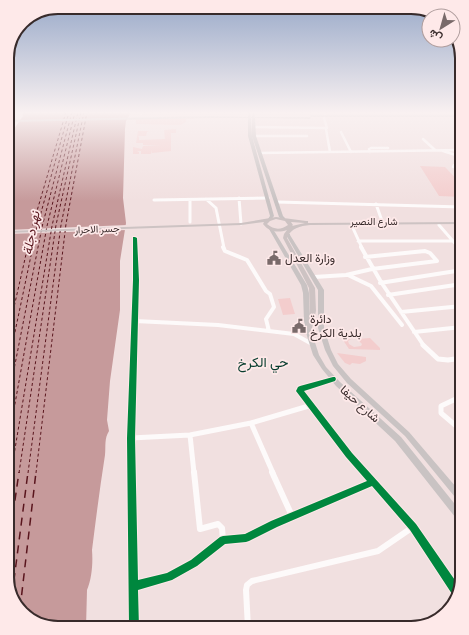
<svg xmlns="http://www.w3.org/2000/svg" width="469" height="635" viewBox="0 0 469 635" font-family="'Roboto Condensed',Vazirmatn,sans-serif">
	<style>
		.green { fill: #f3cdcd }
		.water { fill: #c69a9b }
		.pier { fill: #f1e0e0 }
		.lines { fill: none; stroke-linecap: round; stroke-linejoin: round }
		.ferry-far1 { stroke: #59151d; stroke-width: 1; stroke-dasharray: 3 2.5; stroke-linecap: butt }
		.ferry { stroke: #59151d; stroke-width: 1.5; stroke-dasharray: 8 6; stroke-linecap: butt }
		.street-far4 { stroke: #fdfafa; stroke-width: 2.5 }
		.street-far3 { stroke: #fdfafa; stroke-width: 3 }
		.street-far2 { stroke: #fdfafa; stroke-width: 4 }
		.street-far1 { stroke: #fdfafa; stroke-width: 5 }
		.street { stroke: #fdfafa; stroke-width: 6 }
		.secondary { fill: #c9c3c3; fill-rule: evenodd }
		.primary { fill: #cdc3c3; fill-rule: evenodd }
		.cycleway-casing { stroke: #fee9e9; stroke-width: 2 }
		.cycleway { fill: #00873e; fill-rule: evenodd }
		.labels { text-anchor: middle; dominant-baseline: central; stroke-width: 3.5; stroke-linejoin: round; paint-order: stroke }
		.far-street-label { font-size: 10px; fill: #382b2b; stroke: #fee9e9 }
		.poi-label { font-size: 12px; fill: #382b2b; stroke: #fee9e9; text-anchor: start }
		.street-label { font-size: 12px; fill: #382b2b; stroke: #fee9e9 }
		.water-label { font-size: 13px; font-style: italic; fill: #59151d; stroke: #fee9e9 }
		.quarter-label { font-size: 14px; fill: #073d2e; stroke: #fee9e9 }
		.rim { fill: none; stroke: #382b2b; stroke-width: 2 }
	</style>
	<rect width="100%" height="100%" fill="#f1e0e0"/>
	<path class="green" d="M193 118 194 119H186V122L180 125 136 124V119Z
		M176 129V133H171V151L152 153V150L151 154H141V151H137L139 152V154H133V147L142 149 143 146 160 145H143V143H136L138 131H150L147 132 146 136H138L139 137V140L165 139 164 130Z
		M420 166 445 167 462 185V197L439 196Z
		M290 298 295 314 283 315 278 299Z
		M370 338 380 348V350L349 349 343 340 351 339 348 341 349 344 354 347 361 346 362 344 357 339Z
		M337 353 366 357V361L360 364 352 363 350 365 345 363Z"/>
	<path class="water" d="M22 112H131L126 121 125 129 123 198 126 223 120 261V310L110 381 107 420 109 431C104 439 106 446 105 455 100 487 96 518 92 550 93 563 92 578 87 590L86 628H55L32 621 14 603 7 577V139L23 116Z"/>
	<path class="pier" d="M127 225V230L7 234V230Z"/>
	<g class="lines">
		<path class="ferry-far1" d="M7 338 32 228 66 112
			M7 370 37 227 69 112
			M7 405 42 227 72 112
			M7 448 47 226 75 112
			M11 473 52 226 78 112
			M19 473 56 225 81 112
			M28 473 61 225 84 112
			M36 473 66 224 87 112"/>
		<path class="ferry" d="M7 496 11 472
			M7 556 19 472
			M12 595 28 472
			M20 609 36 472"/>
		<path class="street-far4" d="M325 112V115
			M141 114 142 112
			M253 127 327 128 324 118
			M326 129 330 152
			M460 130 462 133
			M341 132 351 152
			M254 136H307
			M423 139 435 150
			M443 151 462 157
			M370 152 369 149 371 148H388
			M259 153 462 150
			M453 167 454 165H462"/>
		<path class="street-far3" d="M239 198 241 224
			M206 199 216 208 224 248
			M154 200 268 198
			M190 200V222
			M277 202 462 207
			M376 204 382 221
			M439 225 459 248
			M352 226 362 248
			M135 238V248
			M358 241H462"/>
		<path class="street-far2" d="M223 247 225 251 247 260 266 291 270 294 274 307 266 319 269 331
			M361 247 381 282 424 346
			M458 247 462 252
			M348 275 371 286 402 325
			M314 277 346 275 372 269 437 261 430 253 425 251 365 257
			M380 283 456 271
			M388 295 462 284
			M401 312 462 306
			M135 321 218 325 294 334 312 344
			M414 332 462 327
			M295 334 309 328
			M134 346 136 280 135 247"/>
		<path class="street-far1" d="M423 345 438 359 448 360 462 358
			M333 379 302 388 300 391 349 455 365 473
			M462 396 441 406V413L462 431
			M251 423 273 473
			M190 435 194 473
			M131 438 190 435 251 423 312 405
			M132 473 134 345"/>
		<path class="street" d="M132 472 134 628
			M194 472 200 529 218 524 222 528 223 540
			M272 472 292 516
			M364 472 413 527 458 593
			M134 586 169 577 194 563 223 540 246 538 274 524 373 482
			M248 628 246 590 247 585 252 581 378 551 413 527"/>
		<path class="secondary" d="M248 112H250L251 117H252V112H254L255 117H310L311 118 310 119 255 118 256 136 283 216 285 218V220H283L279 217 252 136V118H251L252 136 274 216 271 220H270L268 219 270 216 248 136V118H211L7 122V120L211 116 248 117Z
			M310 115H462V117H311Z
			M269 228H271L273 229 307 285 309 293 310 321 313 336 319 355 326 367 340 382 401 437 462 513V523L459 522 395 441 336 386 322 369 313 355 307 336 304 321 303 293 301 285 269 229Z
			M286 234H290V235L324 290V328L331 350 338 364 351 379 409 432 462 494V503L459 502 405 436 347 383 333 366 325 350 318 328V290L286 235Z"/>
		<path class="primary" d="M276 217 306 221H308V223L462 222V224L310 225C300 226 291 228 287 238L315 288 316 311 312 328 309 330 306 328 310 311 309 288 283 238 284 234 287 230C278 233 269 232 263 224L264 222 241 225 7 233V231L241 223ZM276 219 285 221 288 225C281 230 274 230 267 224L270 221ZM291 222 305 223 292 226 293 225Z"/>
		<defs>
			<path id="cycleway" d="M133 237H135L137 238 139 280 135 438 138 580 167 573 191 560 220 537 223 536 245 534 271 521 367 481 346 457 296 391 298 387 300 386 333 377H335L336 379 335 381 304 391 352 453 416 524 459 586 456 597H454L410 530 372 486 277 527 249 541 246 542 225 544 197 566 172 580 138 590 139 628H129L127 438 133 280Z"/>
		</defs>
		<use href="#cycleway" class="cycleway-casing"/>
		<use href="#cycleway" class="cycleway"/>
	</g>
	<linearGradient id="sky" x2="0" y2="1"><stop stop-color="#9aaac9"/><stop offset="0.56" stop-color="#f9f1f1"/><stop offset="1" stop-color="#f9f1f1" stop-opacity="0"/></linearGradient>
	<rect width="469" height="201" fill="url(#sky)"/>
	<defs>
		<symbol id="civic-bare" viewBox="-9 -9 18 18"><path d="M-.6-6.5H3V-4.5H.6V-3L4-1V1h2V6H-6V1h2V-1L-.6-3ZM-1.2 2.5V6h2.4V2.5Z" fill="#796a6a" stroke="#fee9e9" stroke-width="2.5" paint-order="stroke"/></symbol>
	</defs>
	<g fill-rule="evenodd">
		<use href="#civic-bare" x="264" y="248" width="20" height="20"/>
		<use href="#civic-bare" x="289" y="316" width="20" height="20"/>
	</g>
	<g class="labels">
		<g class="far-street-label">
			<text x="374" y="221">شارع النصیر</text>
			<text transform="translate(97 229) rotate(-2)">جسر الاحرار</text>
		</g>
		<g class="poi-label">
			<text x="285" y="258">وزارة العدل</text>
			<text x="310" y="319">دائرة<tspan x="310" dy="14">بلدية الكرخ</tspan></text>
		</g>
		<g class="street-label">
			<text transform="translate(360 404) rotate(42)">شارع حيفا</text>
		</g>
		<g class="water-label">
			<text transform="translate(31 233) rotate(-79)">نهر دجلة</text>
		</g>
		<g class="quarter-label">
			<text x="263" y="362">حي الكرخ</text>
		</g>
	</g>
	<path d="M0 0H469V635H0ZM58 14H411A44 44 0 0 1 455 58V577A44 44 0 0 1 411 621H58A44 44 0 0 1 14 577V58A44 44 0 0 1 58 14Z" fill="#fee9e9" fill-rule="evenodd"/>
	<path class="rim" d="M58 14H411A44 44 0 0 1 455 58V577A44 44 0 0 1 411 621H58A44 44 0 0 1 14 577V58A44 44 0 0 1 58 14Z"/>
	<g transform="translate(441 28) rotate(217)"><circle r="19" fill="#fee9e9" stroke="#af9d9d"/>
	<path d="M0-3L7 15L0 10L-7 15Z" fill="#796a6a"/>
	<text y="-6" font-size="11" font-weight="bold" text-anchor="middle" fill="#382b2b">ش</text>
	</g>
</svg>
